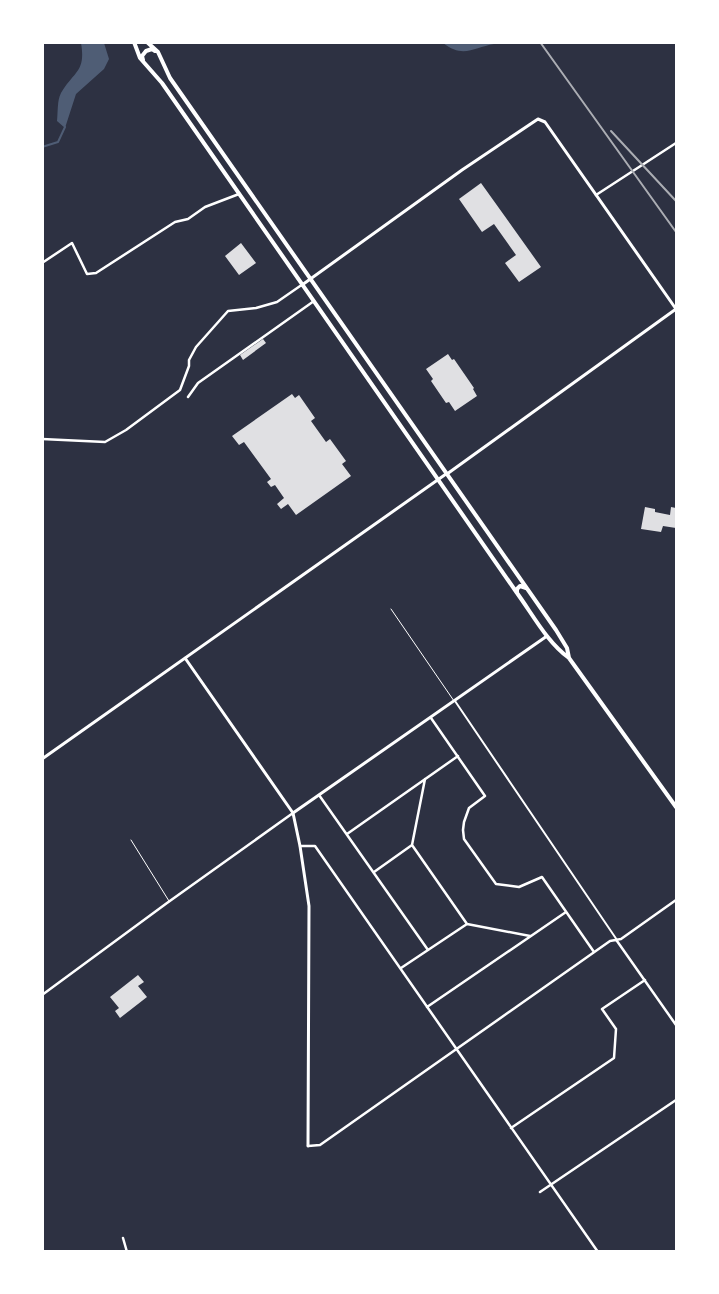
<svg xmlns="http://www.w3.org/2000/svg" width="719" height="1294" viewBox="0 0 719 1294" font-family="Merriweather,serif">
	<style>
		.water { fill: #4f5d75 }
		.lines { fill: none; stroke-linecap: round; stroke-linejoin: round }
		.stream { stroke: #4f5d75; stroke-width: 2 }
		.building { fill: #e0e0e3 }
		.service { stroke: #fff; stroke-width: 1 }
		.pedestrian { stroke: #fff; stroke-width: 2 }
		.minor { stroke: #fff; stroke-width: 2.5 }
		.tertiary { stroke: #fff; stroke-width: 3 }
		.secondary { stroke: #fff; stroke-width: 3 }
		.primary { stroke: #fff; stroke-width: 4 }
		.rail { stroke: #abadb3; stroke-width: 2 }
	</style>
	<rect width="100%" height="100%" fill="#2d3142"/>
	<path class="water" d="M81 43H104L109 59 104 69 76 94 65 128 57 121C58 113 57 100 61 93 74 71 86 72 81 43Z
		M443 43H507C502 44 499 44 494 44 475 47 463 59 443 43Z"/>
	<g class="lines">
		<path class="stream" d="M42 147 58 142 65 127"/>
	</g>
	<path class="building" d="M481 183 541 267 519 282 505 263 516 255 494 224 482 232 459 199Z
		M241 243 256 263 239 275 225 256Z
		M263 339 266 343 243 360 240 355Z
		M448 354 452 360 454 359 474 388 473 389 477 396 455 411 449 402 446 403 431 381 433 379 426 369Z
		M292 394 295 398 299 395 315 418 311 421 326 442 330 439 346 461 342 464 351 476 296 515 288 504 281 509 277 504 284 498 275 485 271 487 267 482 271 479 244 442 239 445 232 436Z
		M645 507 655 509V512L670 515 671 507 676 508V528L663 526 661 532 641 529Z
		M138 975 144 982 138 986 147 997 120 1018 115 1011 119 1008 110 997Z"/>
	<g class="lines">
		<path class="service" d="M391 609 454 701
			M131 840 169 901"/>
		<path class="pedestrian" d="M455 701 617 940"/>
		<path class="minor" d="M596 195 676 143
			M42 263 72 243 87 274 96 273 175 222 188 219 205 207 239 194
			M188 397 198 383 314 301
			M42 439 105 442 126 430 180 390 189 366V360L196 347 228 311 256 308 277 302 303 284
			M431 718 485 796 469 808 464 822 463 830 464 839 496 884 519 887 542 877 594 952
			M425 779 412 845 467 924 530 936
			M319 795 428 950
			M347 834 458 756
			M300 846H315L598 1252
			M374 872 412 845
			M617 941 676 1025
			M401 968 467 924
			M42 995 167 903 293 813
			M427 1007 566 912
			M511 1128 614 1058 616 1029 602 1009 645 980
			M308 1146 320 1145 610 941 621 939 676 900
			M540 1192 676 1100
			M123 1238 127 1252"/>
		<path class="tertiary" d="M302 285 462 170 538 119 545 122 676 309
			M185 658 293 813 300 846 309 906 308 1146
			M42 759 446 474
			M293 813 547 636"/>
		<path class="secondary" d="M447 474 676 309"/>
		<path class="primary" d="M134 42 140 58 162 83 517 593C533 615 547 642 569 658L676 807
			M147 42 158 52 170 78 556 630 567 648 569 658
			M143 60 142 56 146 51 152 49 155 51
			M517 593V589L520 586 526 588"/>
		<path class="rail" d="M540 42 676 232
			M611 131 676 201"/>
	</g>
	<rect width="719" height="1294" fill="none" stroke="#ffffff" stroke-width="88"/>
</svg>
